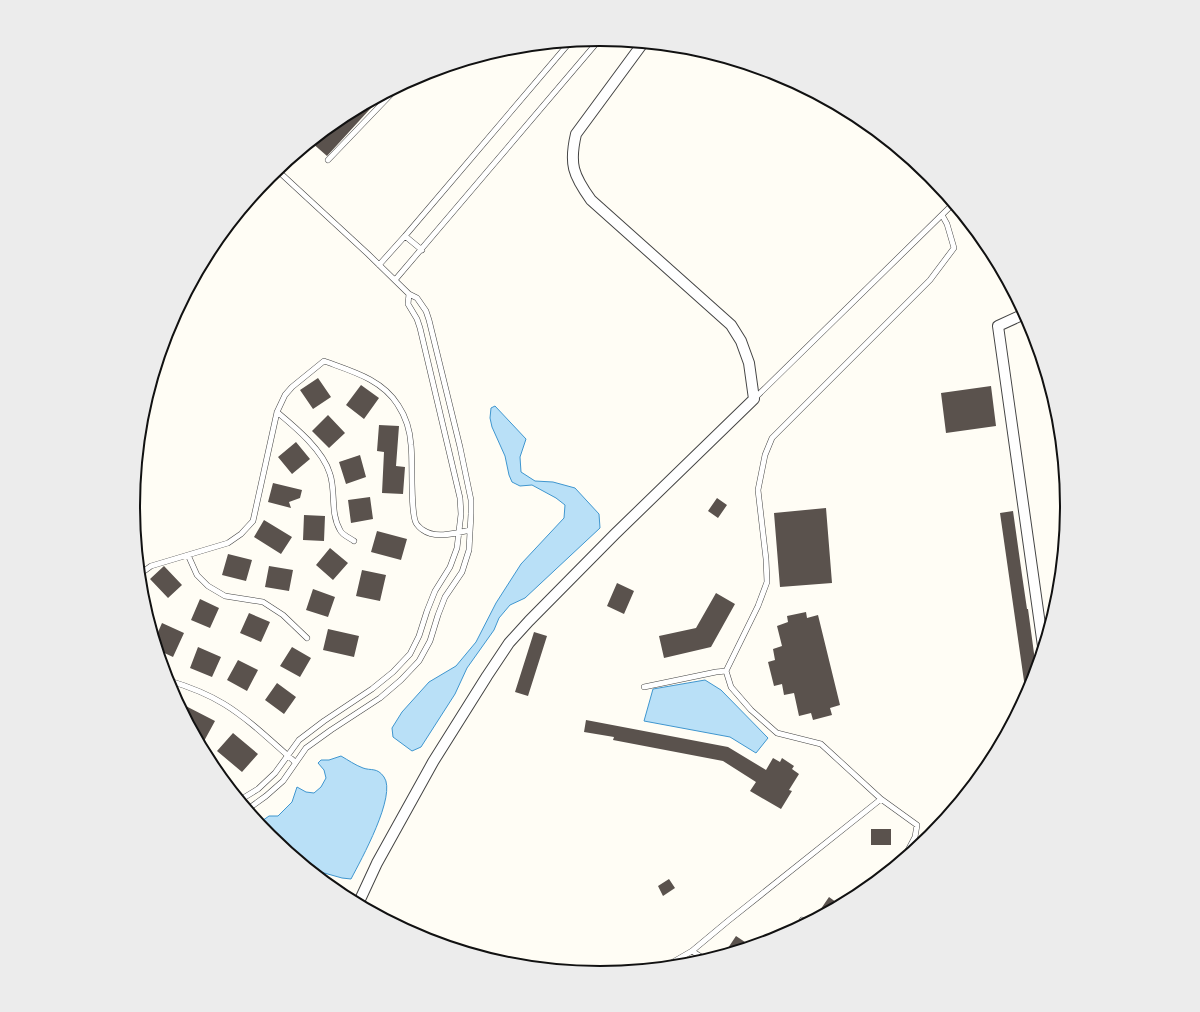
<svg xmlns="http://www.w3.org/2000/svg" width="1200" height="1012" viewBox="0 0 1200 1012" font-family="Bitter,serif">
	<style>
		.water { fill: #b9e0f7; stroke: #3f96cf }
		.building { fill: #5a524d }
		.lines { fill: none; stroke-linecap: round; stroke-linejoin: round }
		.service-casing { stroke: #444; stroke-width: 6 }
		.minor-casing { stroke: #444; stroke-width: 12 }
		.service { stroke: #fff; stroke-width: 5 }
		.minor { stroke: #fff; stroke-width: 10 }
		.rim { fill: none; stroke: #111; stroke-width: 2 }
	</style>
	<rect width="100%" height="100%" fill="#fffdf5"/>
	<path class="water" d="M495 406 526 439 520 457 521 472 535 481 553 482 575 488 599 514 600 528 525 598 510 605 499 618 494 630 467 668 455 694 421 747 412 751 393 737 392 728 402 712 429 682 456 666 476 642 496 603 521 564 564 518 565 505 556 498 532 485 520 486 512 482 509 475 505 456 492 427 490 418 491 408Z
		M705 680 721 690 768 738 756 753 730 737 644 721 653 689Z
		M341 756C348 760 355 765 363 768 371 771 377 767 384 777 397 795 361 860 351 879L342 878 310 869 270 836 259 823 269 816H278L292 802 297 787 306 792 314 793 321 787 326 778 324 770 318 763 321 760H329Z"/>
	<path class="building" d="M380 96 381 97 327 156 311 142 341 118Z
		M318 378 331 397 313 409 300 390Z
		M361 385 379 398 364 419 346 405Z
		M991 386 996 426 946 433 941 393Z
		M328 415 345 433 329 448 312 431Z
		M379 425 399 426 396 466 405 467 403 494 382 493 384 452 377 451Z
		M296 442 310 459 292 474 278 457Z
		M360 455 366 477 346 484 339 462Z
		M273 483 302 490 300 498 289 502 291 508 268 502Z
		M370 497 373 519 351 523 348 500Z
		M717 498 727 505 718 518 708 511Z
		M826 508 832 583 780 587 774 513Z
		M1013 511 1022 575 1027 609H1028L1036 668 1031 685 1026 695 1000 513Z
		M304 515 325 516 324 541 303 540Z
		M264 520 292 537 281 554 254 537Z
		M377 531 407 539 401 560 371 552Z
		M330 548 348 563 333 580 316 565Z
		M228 554 252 560 246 581 222 575Z
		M164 566 182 585 168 598 150 579Z
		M269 566 293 570 289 591 265 587Z
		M362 570 386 575 380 601 356 596Z
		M617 583 634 591 624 614 607 606Z
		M313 589 335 597 328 617 306 610Z
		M716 593 735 604 711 647 664 658 659 636 696 628Z
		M200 599 219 608 210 628 191 620Z
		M806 612 807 618 818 615 840 705 830 708 832 715 813 720 811 713 799 716 794 693 784 695 782 684 774 686 768 662 775 660 773 649 782 646 777 626 788 622 787 616Z
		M249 613 270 622 261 642 240 633Z
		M162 623 184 633 173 657 158 650 155 639Z
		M328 629 359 636 354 657 323 650Z
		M534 632 547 636 528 696 515 692Z
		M198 647 221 657 212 677 190 668Z
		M292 647 311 658 300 677 280 666Z
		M238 660 258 670 247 691 227 680Z
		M277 683 296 697 284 714 265 700Z
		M178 702 215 721 203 743 198 740Z
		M586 720 728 747 766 770 773 758 780 762 782 758 794 766 792 769 799 774 789 790 792 791 781 809 750 791 756 782 723 761 613 740 614 737 584 732Z
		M233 733 258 754 242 772 217 751Z
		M871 829H891V845H871Z
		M669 879 675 888 663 896 658 886Z
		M829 897 840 905 814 919Z
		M736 936 751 946 724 954Z"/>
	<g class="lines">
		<defs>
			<path id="service" d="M328 160 398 87
				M405 236 422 250
				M379 265 405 236 570 42
				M395 280 600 39
				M755 398 953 204
				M277 412C295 427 323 450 330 474 336 492 330 513 340 530 342 535 350 538 354 541
				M188 555 197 575 208 586 225 596 263 602 283 615 307 638
				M140 574 151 566 228 543 241 534 253 521 277 412 285 395 292 387 324 361C351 371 382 379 398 405 406 417 410 430 411 445 413 461 410 511 416 523 417 525 421 529 423 530 435 539 456 533 470 530
				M167 680C187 686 206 693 224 704 250 720 272 742 295 762
				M644 687 716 672 726 671
				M240 800 258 789 275 773 299 740 324 721 372 689 393 672 410 654 419 636 427 611 435 591 450 567 457 548 461 514 460 498 420 328 417 319 408 304 409 294
				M248 809 266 796 283 781 306 748 331 730 380 698 401 680 419 661 430 641 438 615 445 597 462 572 469 550 471 514V500L460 447 429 320 426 311 417 298 409 294 368 254 277 170
				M904 858 915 837 917 825 881 799 821 744 777 733 751 710 731 687 726 671 758 606 767 582 766 559 758 490 765 455 772 438 930 280 954 248 947 224 942 215
				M802 920 806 923
				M692 951 706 960
				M666 966 692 951 728 921 881 799"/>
			<path id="minor" d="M1024 314 998 326 1043 646
				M358 904 377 863 433 762 487 676 509 643 529 621 615 534 754 399 749 363 741 341 731 325 591 200C573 175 569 164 576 134L643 43"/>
		</defs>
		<use href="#service" class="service-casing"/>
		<use href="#minor" class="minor-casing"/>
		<use href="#service" class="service"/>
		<use href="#minor" class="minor"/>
	</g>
	<path d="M0 0H1200V1012H0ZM140 506a460 460 0 1 1 920 0a460 460 0 1 1-920 0Z" fill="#ececec" fill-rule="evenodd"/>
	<path class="rim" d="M140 506a460 460 0 1 1 920 0a460 460 0 1 1-920 0Z"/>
</svg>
